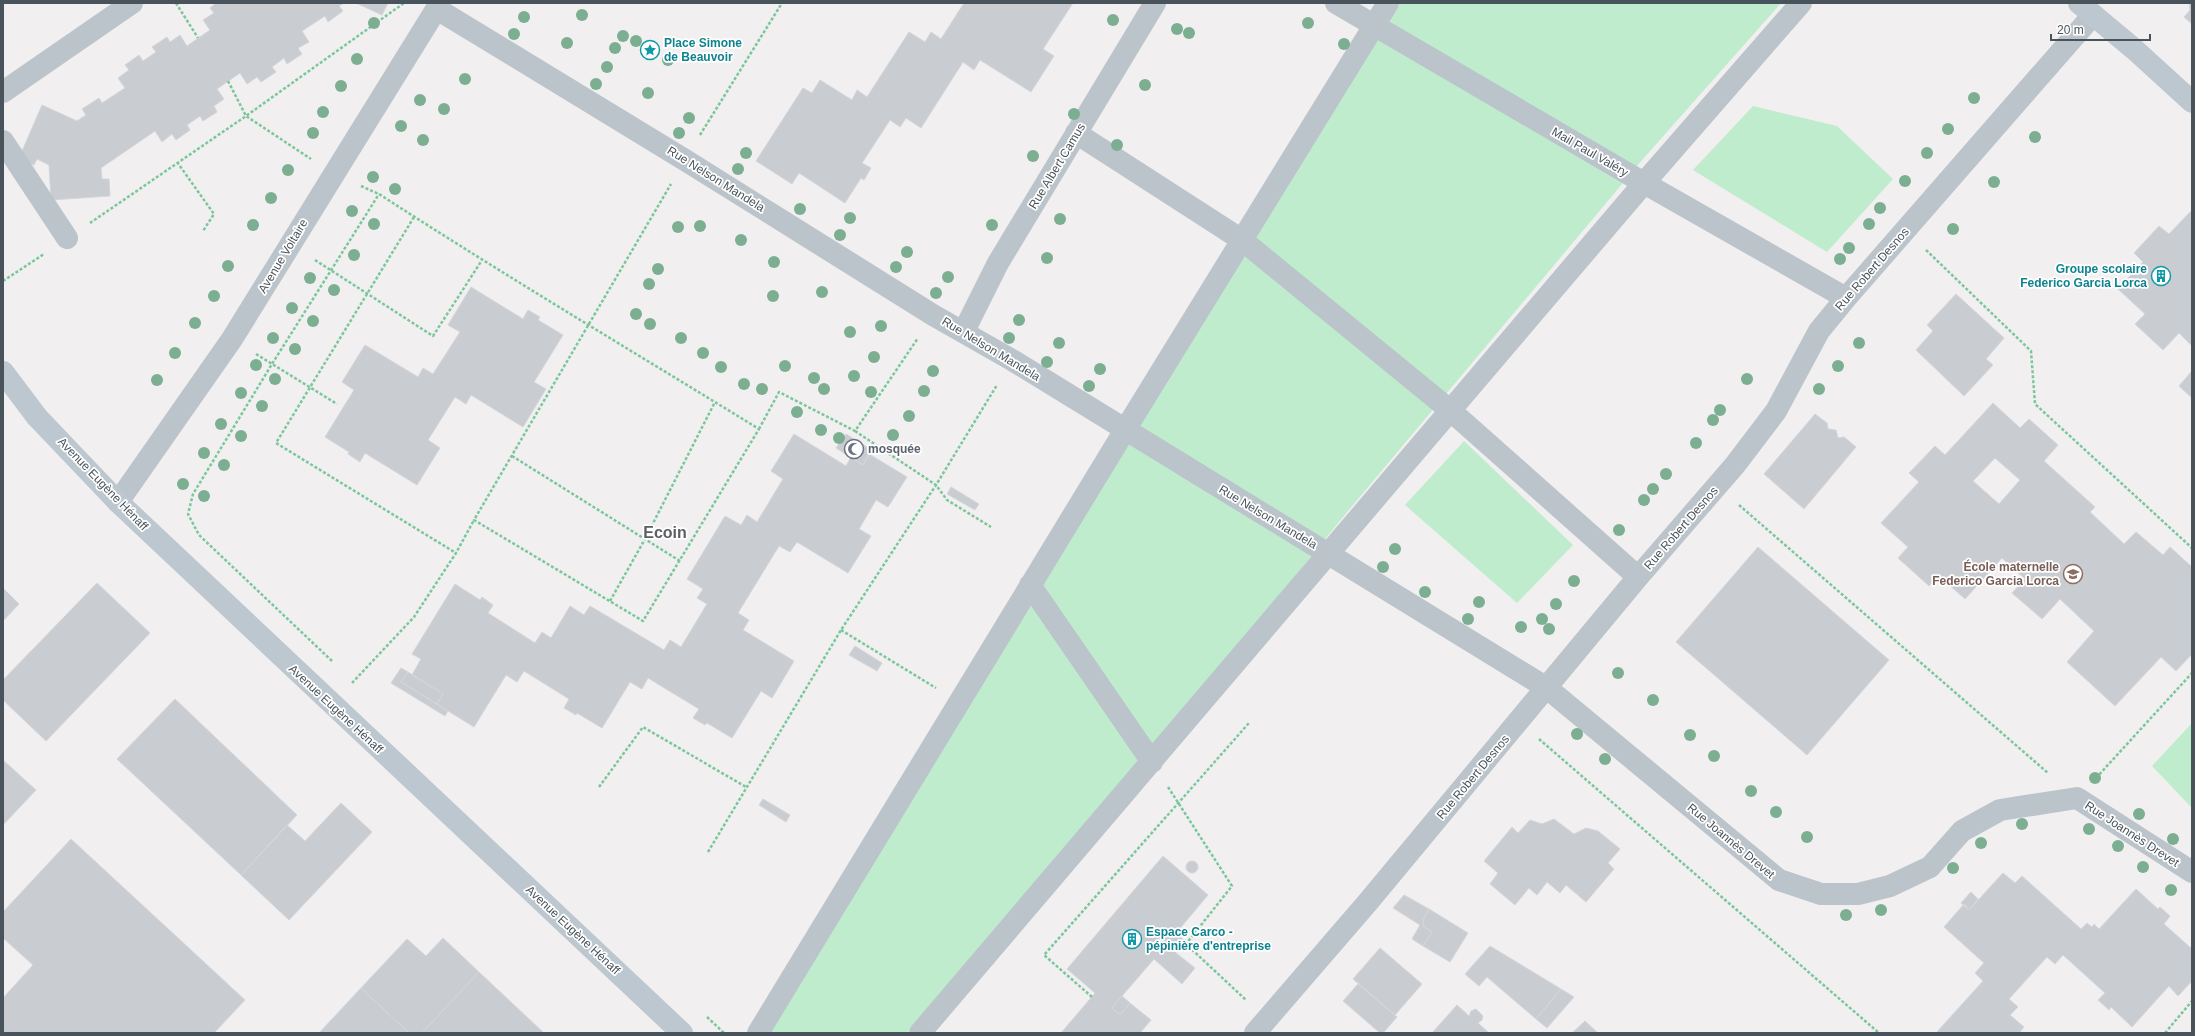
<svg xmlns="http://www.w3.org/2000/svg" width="2195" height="1036" viewBox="0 0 2195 1036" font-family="Arial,sans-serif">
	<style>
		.green { fill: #c0ecce }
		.building { fill: #c9ccd1; stroke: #d3d6da; fill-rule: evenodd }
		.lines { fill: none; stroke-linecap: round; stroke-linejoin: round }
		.path { stroke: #7bc79c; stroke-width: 2.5; stroke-dasharray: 3 2; stroke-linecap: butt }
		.street { stroke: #bbc4cb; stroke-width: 22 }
		.secondary { stroke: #bcc7cf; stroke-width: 22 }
		.tree { fill: #7cae91 }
		.labels { text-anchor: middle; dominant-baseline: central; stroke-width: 3.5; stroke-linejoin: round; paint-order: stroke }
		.culture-label { font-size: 12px; font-weight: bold; fill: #0d838f; stroke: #fff; text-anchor: start }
		.street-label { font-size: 12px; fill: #48535b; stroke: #fff }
		.worship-label { font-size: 12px; font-weight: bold; fill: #5b616d; stroke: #fff; text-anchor: start }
		.education-label { font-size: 12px; font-weight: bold; fill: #785e54; stroke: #fff; text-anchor: end }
		.district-label { font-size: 16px; font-weight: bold; fill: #5c6063; stroke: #fff }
	</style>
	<rect width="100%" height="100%" fill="#f1efef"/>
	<path class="green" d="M1400 3H1781L1643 159 1343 517 1146 760 907 1033H766Z
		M1753 106 1837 126 1893 179 1827 252 1693 170Z
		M1464 441 1573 545 1517 603 1405 505Z
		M2192 723V808L2152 766Z"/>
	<path class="building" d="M216 3H344L339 6 343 11 328 22 325 16 302 31 309 42 298 48 302 54 287 64 284 58 272 67 276 72 261 82 257 77 247 84 240 73 217 89 224 99 214 106 217 112 203 121 200 116 187 125 190 130 176 140 172 134 162 142 155 131 101 168 102 179H109L110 196 51 200 49 165 37 159 34 165 19 158 42 105 77 121 86 115 82 109 99 98 102 103 125 88 118 78 129 70 125 65 139 55 143 61 156 52 152 47 167 37 170 42 180 35 187 46 210 30 203 20 214 13 210 8Z
		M356 3H388L382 15Z
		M964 3H1073L1043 49 1054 56 1031 92 980 60 974 70 963 62 921 128 906 118 900 127 890 120 862 163 871 168 864 180 861 178 845 203 799 173 792 184 756 161 803 88 812 93 820 80 852 100 857 90 867 97 909 32 925 42 931 32 941 39Z
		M2189 3H2192V24L2184 17 2190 10Z
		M2192 210V346L2179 333 2163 350 2135 324 2145 314 2118 289 2143 262 2134 253 2159 226 2169 234Z
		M471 287 523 319 528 310 540 317 538 320 563 335 534 382 546 389 523 427 471 395 466 404 455 397 428 440 440 448 417 485 365 453 360 462 348 454 349 452 325 437 354 390 342 382 365 345 418 377 423 368 433 374 460 332 448 325Z
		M1956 294 2004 338 1986 359 1993 365 1964 396 1916 350 1933 331 1927 325Z
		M2192 371V398L2179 386Z
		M1993 403 2020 428 2029 419 2058 445 2044 461 2095 507 2090 512 2124 544 2136 532 2163 555 2170 547 2192 567V654L2176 671 2161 657 2115 706 2067 662 2094 631 2060 599 2042 619 2012 593 2025 579 2002 558 1965 599 1939 576 1929 586 1898 558 1908 547 1881 523 1919 482 1909 473 1935 446 1945 455ZM1995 458 2020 480 1999 504 1973 481Z
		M1815 414 1827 423 1828 429 1836 430 1838 438 1844 437 1856 447 1804 509 1764 474Z
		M794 434 846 466 851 457 863 465 869 454 907 477 888 507 876 500 859 529 871 536 848 573 797 542 790 552 779 546 738 613 749 620 743 630 794 661 772 698 761 691 732 738 707 723 705 725 693 718 699 709 648 678 642 689 630 682 602 728 577 713 576 715 564 708 569 699 524 671 517 682 506 675 474 727 437 704 443 694 412 675 421 659 412 654 455 584 480 600 482 597 493 605 488 613 535 643 542 632 551 638 570 606 584 615 590 606 664 650 670 640 681 647 707 604 697 598 703 589 687 579 725 516 741 525 747 515 757 522 783 479 771 471Z
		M846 434 872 450 863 465 836 448Z
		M951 487 979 504 975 510 947 494Z
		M1758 547 1889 660 1807 755 1676 642Z
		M97 583 150 633 46 741 3 700V680Z
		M3 588 19 604 3 621Z
		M855 646 882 663 877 671 849 655Z
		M401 668 408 672 401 682 448 711 445 716 391 683Z
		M408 672 443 694 437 704 401 682Z
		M175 699 297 815 241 875 117 759Z
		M3 760 36 790 3 825Z
		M763 799 790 815 786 822 759 805Z
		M341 803 372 832 289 920 241 875 287 825 305 841Z
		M1554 819 1574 834 1586 828 1598 831 1620 849 1608 863 1614 869 1586 902 1566 885 1560 893 1547 882 1537 895 1529 888 1515 905 1490 884 1498 873 1484 861 1512 827 1518 833 1530 820 1542 824Z
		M71 839 245 1000 214 1033H3V998L33 965 3 938V912Z
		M1163 856 1208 895 1166 945 1195 968 1182 984 1154 959 1122 996 1112 1008 1120 1015 1130 1003 1151 1020 1140 1033H1061L1095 993 1067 969Z
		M1186 867a6 6 0 1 1 12 0a6 6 0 1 1-12 0Z
		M2003 873 2015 883 2022 876 2081 929 2087 923 2092 927 2094 924 2099 929 2136 889 2158 909 2160 907 2170 916 2164 924 2192 949V981L2178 996 2169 986 2132 1027 2111 1007 2109 1010 2098 1000 2105 993 2063 955 2055 964 2047 957 2009 999 2018 1007 2010 1015 2024 1027 2019 1033H1936L1983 981 1975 973 1984 963 1944 927 1964 904 1969 910Z
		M1971 892 1978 899 1969 910 1961 903Z
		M1404 895 1429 909 1423 920 1424 927 1432 932 1423 946 1412 939 1420 925 1393 908Z
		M1429 909 1468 933 1450 962 1423 946 1432 932 1424 927 1423 920Z
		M1176 933 1184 940 1174 950 1166 945Z
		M443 938 479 972 422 1033H409L361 988 407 939 426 956Z
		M1490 946 1561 989 1536 1019 1487 977 1479 986 1465 974Z
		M1380 948 1422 984 1395 1015 1353 979Z
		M479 972 544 1033H422Z
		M1358 984 1397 1017 1383 1033H1380L1343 1001Z
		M361 988 409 1033H319Z
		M1561 989 1574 997 1547 1028 1536 1019Z
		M1122 996 1130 1003 1120 1015 1112 1008Z
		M1457 1005 1469 1016 1471 1011 1476 1009 1483 1016 1482 1020 1478 1023 1489 1033H1432Z
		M1585 1021 1598 1033H1572Z"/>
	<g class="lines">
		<path class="path" d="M176 3 198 38
			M228 81 246 116 311 159
			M700 135 782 3
			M177 162 214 214 203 231
			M361 186 379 194C504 275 632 351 759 429L643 621 474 520 671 184
			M414 217 276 443 456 553
			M90 223 246 116 404 3
			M1926 250 2031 351 2035 404 2192 548
			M315 260 433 336 482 260
			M3 281 44 254
			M256 354 337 404
			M759 429 779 392 855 431 918 338
			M855 431 936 485 947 500 991 527
			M512 456 680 561
			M1739 505 2048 773
			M610 601 645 539 715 402
			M841 630 936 688
			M332 661 199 535 188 514 193 494 272 364 379 194
			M352 683 414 617 456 553 474 520
			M1539 739 1879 1033
			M2096 778 2192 673
			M599 787 643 727 746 787
			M1168 787 1232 886 1186 944 1246 1000
			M708 852 841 630 936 485 997 385
			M1092 997 1044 955 1249 723
			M707 1017 724 1033
			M2165 1033 2192 1001"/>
		<path class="street" d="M1336 3 1644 183 1846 298
			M437 9 685 160 933 315 1012 360 1547 688 1779 880 1821 894H1858L1890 886 1930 867 1962 831 2000 810 2077 798 2192 872
			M3 92 132 3
			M1076 133 1242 240 1451 411 1638 577
			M3 141 67 238
			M964 331 998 263 1155 3
			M118 502 232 339 440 3
			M1030 585 1152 762
			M758 1033 1125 430 1388 3
			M920 1033 1644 183 1801 3
			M1255 1033 1368 902 1638 577 1735 465 1776 411 1819 331 1846 298 2093 15"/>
		<path class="secondary" d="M2079 3 2134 49 2192 102
			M3 372 37 417 118 502 682 1033"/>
	</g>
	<g class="tree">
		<circle cx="582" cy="15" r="6"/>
		<circle cx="524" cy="17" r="6"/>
		<circle cx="1113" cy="20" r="6"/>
		<circle cx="374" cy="23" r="6"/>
		<circle cx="1308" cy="23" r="6"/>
		<circle cx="1177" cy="29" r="6"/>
		<circle cx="1189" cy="33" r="6"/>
		<circle cx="514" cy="34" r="6"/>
		<circle cx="623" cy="36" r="6"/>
		<circle cx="636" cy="41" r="6"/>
		<circle cx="567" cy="43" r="6"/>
		<circle cx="1344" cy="44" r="6"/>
		<circle cx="615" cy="48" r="6"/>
		<circle cx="357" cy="59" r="6"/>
		<circle cx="668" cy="60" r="6"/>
		<circle cx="607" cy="67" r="6"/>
		<circle cx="465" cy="79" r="6"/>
		<circle cx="596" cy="84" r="6"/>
		<circle cx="1145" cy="85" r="6"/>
		<circle cx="341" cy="86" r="6"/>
		<circle cx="648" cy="93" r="6"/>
		<circle cx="1974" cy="98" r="6"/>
		<circle cx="420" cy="100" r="6"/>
		<circle cx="444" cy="109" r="6"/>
		<circle cx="323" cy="112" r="6"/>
		<circle cx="1074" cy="114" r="6"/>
		<circle cx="689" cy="118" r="6"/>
		<circle cx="401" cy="126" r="6"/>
		<circle cx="1948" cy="129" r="6"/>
		<circle cx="313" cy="133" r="6"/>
		<circle cx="679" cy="133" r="6"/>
		<circle cx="2035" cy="137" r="6"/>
		<circle cx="423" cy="140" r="6"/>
		<circle cx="1117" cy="145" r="6"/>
		<circle cx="746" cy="153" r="6"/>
		<circle cx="1927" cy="153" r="6"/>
		<circle cx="1033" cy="156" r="6"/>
		<circle cx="738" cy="169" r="6"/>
		<circle cx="288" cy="170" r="6"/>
		<circle cx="373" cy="177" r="6"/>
		<circle cx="1905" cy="181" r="6"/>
		<circle cx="1994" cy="182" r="6"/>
		<circle cx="395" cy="189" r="6"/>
		<circle cx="271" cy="198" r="6"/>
		<circle cx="1880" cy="208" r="6"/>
		<circle cx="800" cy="209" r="6"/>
		<circle cx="352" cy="211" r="6"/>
		<circle cx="850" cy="218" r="6"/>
		<circle cx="1060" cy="219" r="6"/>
		<circle cx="374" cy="224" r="6"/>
		<circle cx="1869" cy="224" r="6"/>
		<circle cx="253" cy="225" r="6"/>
		<circle cx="992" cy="225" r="6"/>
		<circle cx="700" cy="226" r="6"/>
		<circle cx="678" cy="227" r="6"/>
		<circle cx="1953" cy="229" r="6"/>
		<circle cx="840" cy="235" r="6"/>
		<circle cx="741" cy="240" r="6"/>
		<circle cx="1849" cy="248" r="6"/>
		<circle cx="907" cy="252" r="6"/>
		<circle cx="354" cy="255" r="6"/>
		<circle cx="1047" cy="258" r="6"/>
		<circle cx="1840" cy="259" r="6"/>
		<circle cx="774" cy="262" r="6"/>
		<circle cx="228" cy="266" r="6"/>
		<circle cx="896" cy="267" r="6"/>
		<circle cx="658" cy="269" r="6"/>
		<circle cx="948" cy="277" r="6"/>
		<circle cx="310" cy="278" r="6"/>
		<circle cx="649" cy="284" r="6"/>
		<circle cx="334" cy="290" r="6"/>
		<circle cx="822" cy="292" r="6"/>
		<circle cx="936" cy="293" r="6"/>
		<circle cx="214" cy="296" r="6"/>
		<circle cx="773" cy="296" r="6"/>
		<circle cx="292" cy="308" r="6"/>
		<circle cx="636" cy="314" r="6"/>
		<circle cx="1019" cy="320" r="6"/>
		<circle cx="313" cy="321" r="6"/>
		<circle cx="195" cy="323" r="6"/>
		<circle cx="650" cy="324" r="6"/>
		<circle cx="881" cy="326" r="6"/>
		<circle cx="850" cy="332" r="6"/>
		<circle cx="273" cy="338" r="6"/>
		<circle cx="681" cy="338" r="6"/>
		<circle cx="1009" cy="338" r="6"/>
		<circle cx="1059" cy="343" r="6"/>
		<circle cx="1859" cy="343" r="6"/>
		<circle cx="295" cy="349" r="6"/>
		<circle cx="175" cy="353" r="6"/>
		<circle cx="703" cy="353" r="6"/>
		<circle cx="874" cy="357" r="6"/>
		<circle cx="1047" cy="362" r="6"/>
		<circle cx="256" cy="365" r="6"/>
		<circle cx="785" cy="366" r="6"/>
		<circle cx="1838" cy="366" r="6"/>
		<circle cx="721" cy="367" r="6"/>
		<circle cx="1100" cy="369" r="6"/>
		<circle cx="933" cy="371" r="6"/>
		<circle cx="854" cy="376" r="6"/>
		<circle cx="814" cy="378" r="6"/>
		<circle cx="275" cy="379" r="6"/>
		<circle cx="1747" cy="379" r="6"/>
		<circle cx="157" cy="380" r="6"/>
		<circle cx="744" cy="384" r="6"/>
		<circle cx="1089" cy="386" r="6"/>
		<circle cx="762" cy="389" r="6"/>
		<circle cx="824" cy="389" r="6"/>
		<circle cx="1819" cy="389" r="6"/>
		<circle cx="924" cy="391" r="6"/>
		<circle cx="871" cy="392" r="6"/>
		<circle cx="241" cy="393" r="6"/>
		<circle cx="262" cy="406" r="6"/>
		<circle cx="1720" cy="410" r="6"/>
		<circle cx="797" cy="412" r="6"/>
		<circle cx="909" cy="416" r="6"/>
		<circle cx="1713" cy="420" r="6"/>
		<circle cx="221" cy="424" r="6"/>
		<circle cx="821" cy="430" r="6"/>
		<circle cx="893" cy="435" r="6"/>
		<circle cx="241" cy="436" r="6"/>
		<circle cx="839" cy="438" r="6"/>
		<circle cx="1696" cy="443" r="6"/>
		<circle cx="204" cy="453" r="6"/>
		<circle cx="224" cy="465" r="6"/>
		<circle cx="1666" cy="474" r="6"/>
		<circle cx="183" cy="484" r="6"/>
		<circle cx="1653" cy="489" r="6"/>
		<circle cx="204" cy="496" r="6"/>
		<circle cx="1644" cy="500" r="6"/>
		<circle cx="1619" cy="530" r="6"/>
		<circle cx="1395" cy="549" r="6"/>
		<circle cx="1383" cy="567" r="6"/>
		<circle cx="1574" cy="581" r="6"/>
		<circle cx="1425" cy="592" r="6"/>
		<circle cx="1479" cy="602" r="6"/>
		<circle cx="1556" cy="604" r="6"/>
		<circle cx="1468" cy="619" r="6"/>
		<circle cx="1542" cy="619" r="6"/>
		<circle cx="1521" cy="627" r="6"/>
		<circle cx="1549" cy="629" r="6"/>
		<circle cx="1618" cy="673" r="6"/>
		<circle cx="1653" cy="700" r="6"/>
		<circle cx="1577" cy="734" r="6"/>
		<circle cx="1690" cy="735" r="6"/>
		<circle cx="1714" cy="756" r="6"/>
		<circle cx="1605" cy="759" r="6"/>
		<circle cx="2095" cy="778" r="6"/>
		<circle cx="1751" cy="791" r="6"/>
		<circle cx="1776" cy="812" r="6"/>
		<circle cx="2139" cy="814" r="6"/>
		<circle cx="2022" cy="824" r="6"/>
		<circle cx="2089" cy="829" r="6"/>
		<circle cx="1807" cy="837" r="6"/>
		<circle cx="2173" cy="839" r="6"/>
		<circle cx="1981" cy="843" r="6"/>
		<circle cx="2118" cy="846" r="6"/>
		<circle cx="2143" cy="867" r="6"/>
		<circle cx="1953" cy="868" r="6"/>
		<circle cx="2171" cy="890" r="6"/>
		<circle cx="1881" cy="910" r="6"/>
		<circle cx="1846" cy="915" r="6"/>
	</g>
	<defs>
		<symbol id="sight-ring" viewBox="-11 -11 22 22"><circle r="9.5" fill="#fff" stroke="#0f9aa8" stroke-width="1.5"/><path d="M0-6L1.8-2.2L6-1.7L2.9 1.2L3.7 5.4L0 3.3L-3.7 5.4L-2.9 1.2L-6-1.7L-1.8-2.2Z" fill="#0f9aa8"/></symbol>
		<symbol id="building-ring" viewBox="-11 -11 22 22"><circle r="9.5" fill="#fff" stroke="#0f9aa8" stroke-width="1.5"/><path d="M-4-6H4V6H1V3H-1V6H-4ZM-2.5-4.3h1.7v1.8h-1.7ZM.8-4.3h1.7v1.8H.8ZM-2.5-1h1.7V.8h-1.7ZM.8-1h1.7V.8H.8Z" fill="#0f9aa8"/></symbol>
		<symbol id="mosque-ring" viewBox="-11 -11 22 22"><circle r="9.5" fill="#fff" stroke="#6b7280" stroke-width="1.5"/><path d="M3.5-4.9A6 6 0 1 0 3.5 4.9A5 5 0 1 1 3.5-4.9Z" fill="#6b7280"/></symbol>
		<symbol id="school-ring" viewBox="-11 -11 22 22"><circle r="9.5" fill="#fff" stroke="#8d6e63" stroke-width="1.5"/><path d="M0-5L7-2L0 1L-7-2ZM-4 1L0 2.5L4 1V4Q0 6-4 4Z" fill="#8d6e63"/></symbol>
	</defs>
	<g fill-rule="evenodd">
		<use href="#sight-ring" x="639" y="39" width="22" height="22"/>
		<use href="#building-ring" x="2150" y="265" width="22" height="22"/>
		<use href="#mosque-ring" x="843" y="438" width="22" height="22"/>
		<use href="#school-ring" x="2062" y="563" width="22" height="22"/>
		<use href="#building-ring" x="1121" y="928" width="22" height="22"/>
	</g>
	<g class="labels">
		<g class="culture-label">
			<text x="664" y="43">Place Simone<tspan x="664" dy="14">de Beauvoir</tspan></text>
			<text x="2147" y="269" text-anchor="end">Groupe scolaire<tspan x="2147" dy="14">Federico Garcia Lorca</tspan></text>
			<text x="1146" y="932">Espace Carco -<tspan x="1146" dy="14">pépinière d'entreprise</tspan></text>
		</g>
		<g class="street-label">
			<text transform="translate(1590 152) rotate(30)">Mail Paul Valéry</text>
			<text transform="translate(1057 166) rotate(-59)">Rue Albert Camus</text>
			<text transform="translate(716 179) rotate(32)">Rue Nelson Mandela</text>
			<text transform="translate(283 256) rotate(-59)">Avenue Voltaire</text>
			<text transform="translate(1872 269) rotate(-49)">Rue Robert Desnos</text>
			<text transform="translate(991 349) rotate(31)">Rue Nelson Mandela</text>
			<text transform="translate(103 484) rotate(46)">Avenue Eugène Hénaff</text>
			<text transform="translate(1268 517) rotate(31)">Rue Nelson Mandela</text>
			<text transform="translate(1681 528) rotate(-49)">Rue Robert Desnos</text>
			<text transform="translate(336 709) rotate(43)">Avenue Eugène Hénaff</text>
			<text transform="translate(1473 777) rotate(-50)">Rue Robert Desnos</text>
			<text transform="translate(2132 834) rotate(33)">Rue Joannès Drevet</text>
			<text transform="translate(1731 841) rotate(40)">Rue Joannès Drevet</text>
			<text transform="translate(573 930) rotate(43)">Avenue Eugène Hénaff</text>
		</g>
		<g class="worship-label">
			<text x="868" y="449">mosquée</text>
		</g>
		<g class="education-label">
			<text x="2059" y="567">École maternelle<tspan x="2059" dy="14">Federico Garcia Lorca</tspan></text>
		</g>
		<g class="district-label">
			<text x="665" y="532">Ecoin</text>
		</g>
	</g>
	<rect width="2195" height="1036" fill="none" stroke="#48535b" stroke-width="8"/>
	<path d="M2051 34v6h99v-6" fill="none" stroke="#48535b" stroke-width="2"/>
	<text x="2057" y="34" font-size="12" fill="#48535b" stroke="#ffffff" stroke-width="3" paint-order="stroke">20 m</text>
</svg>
